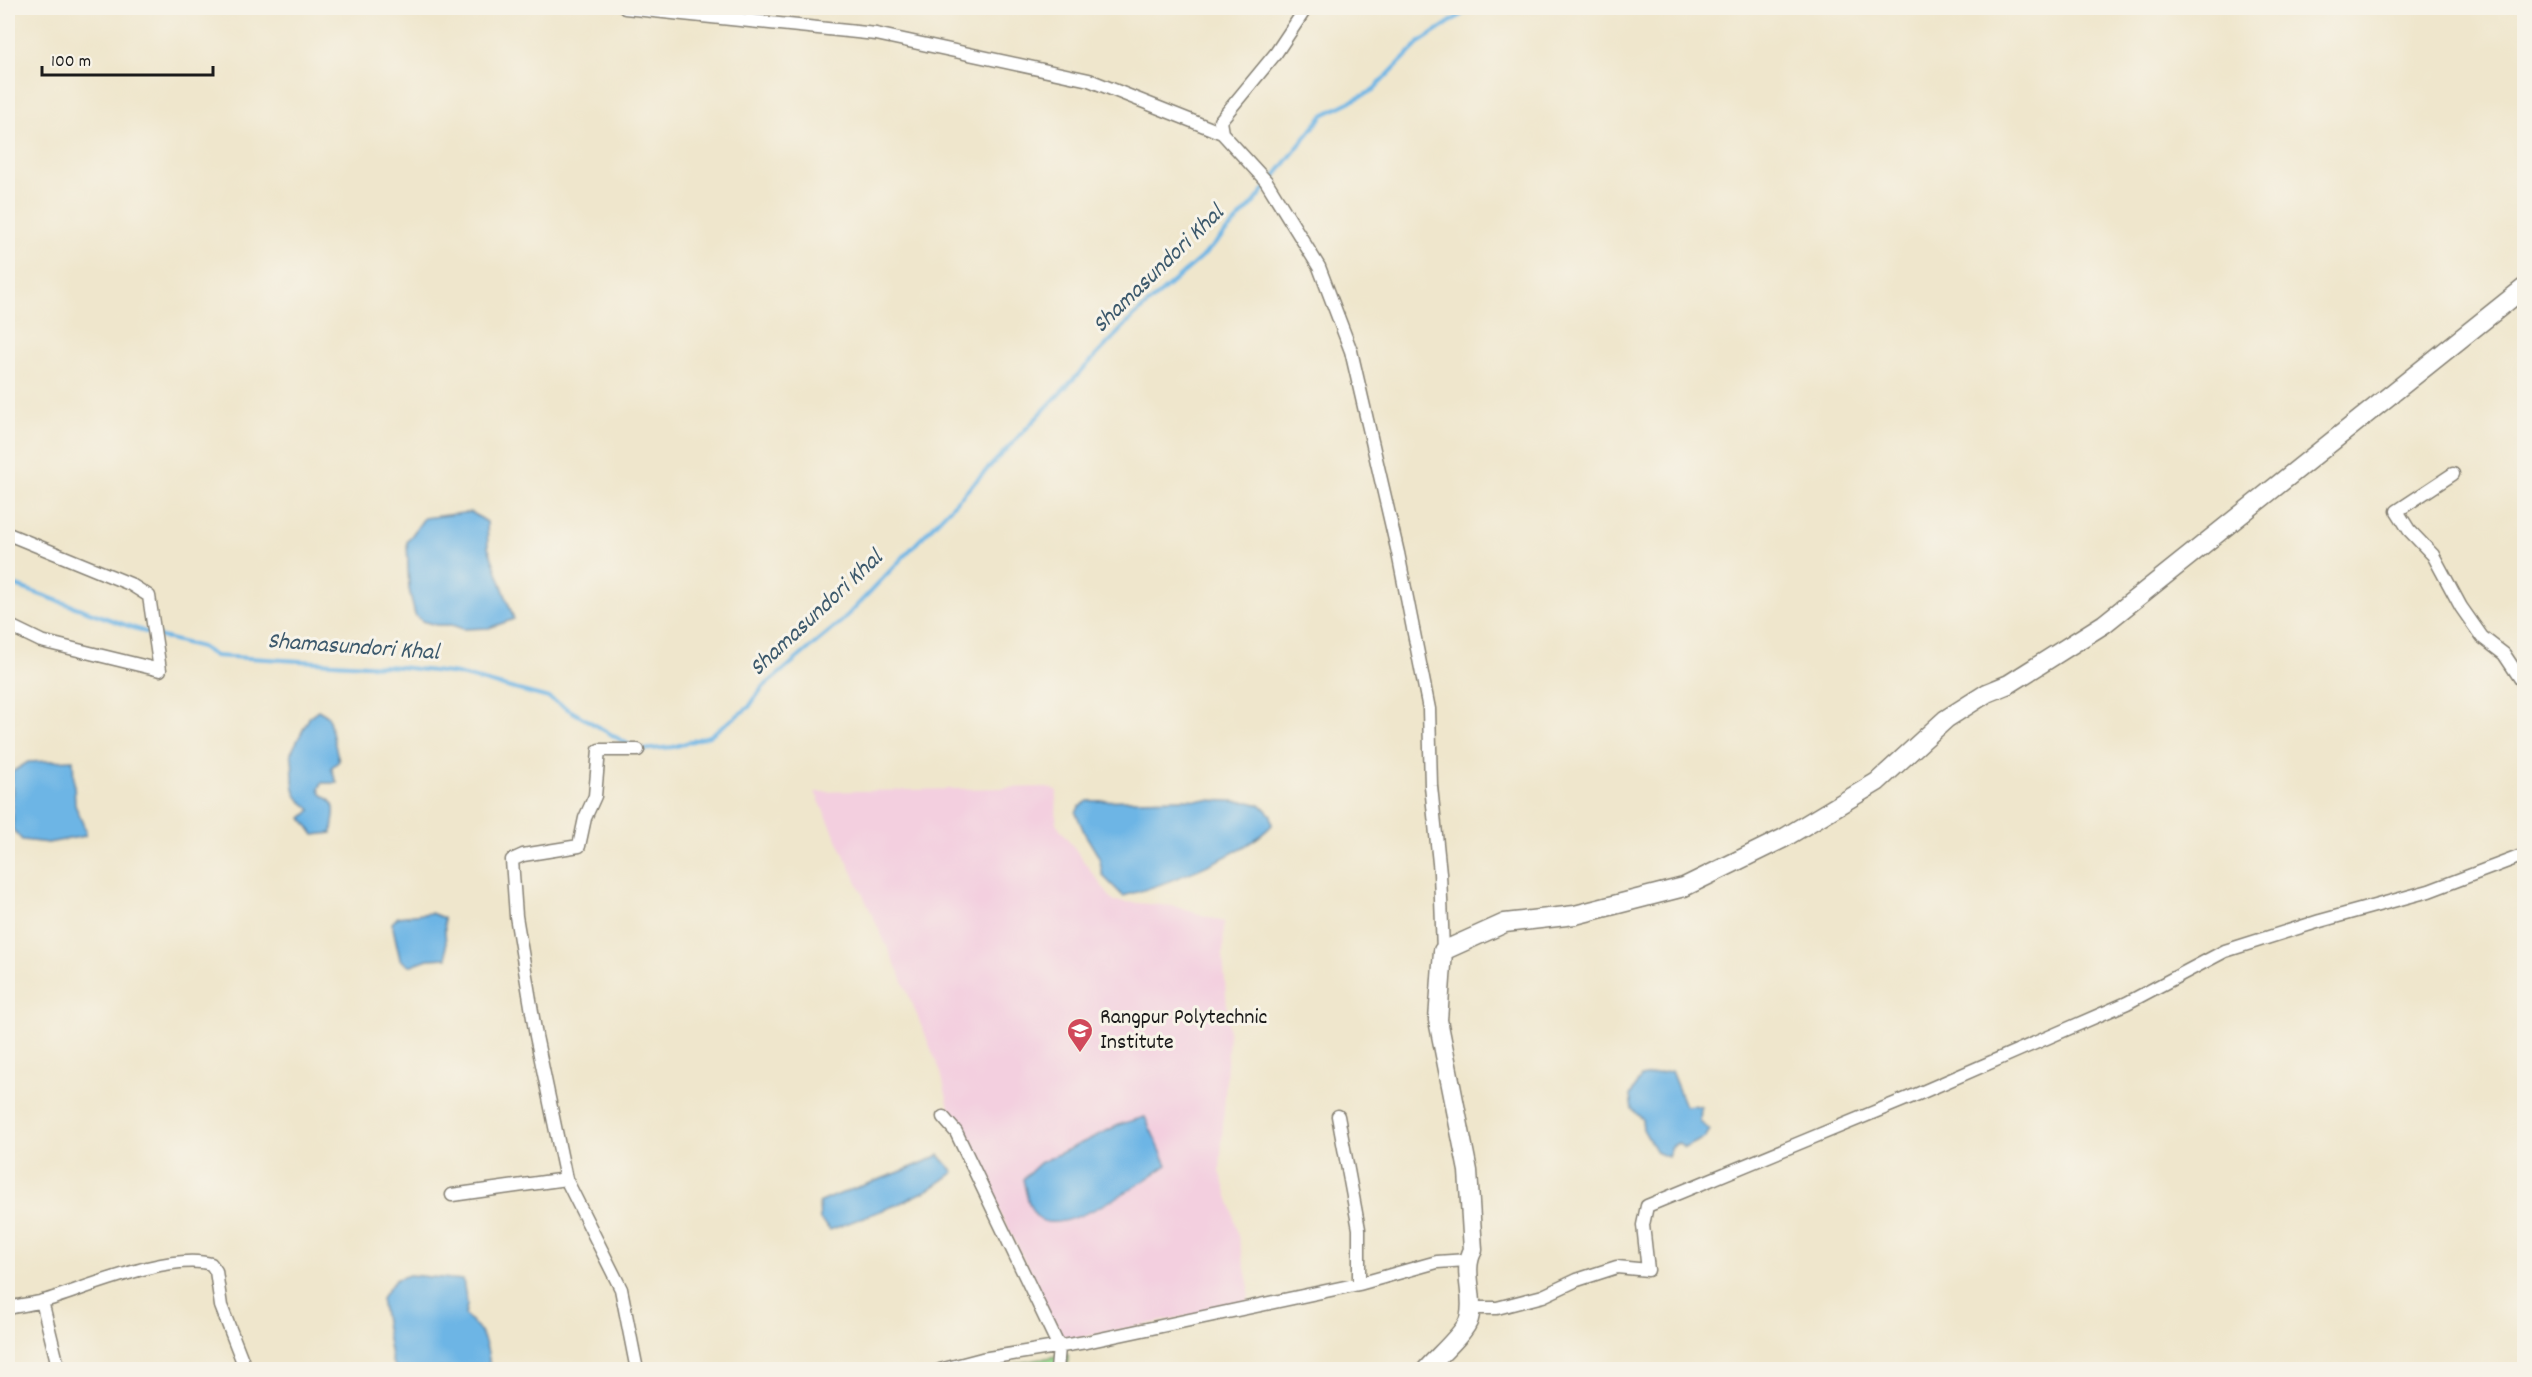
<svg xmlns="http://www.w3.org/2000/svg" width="2532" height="1377" viewBox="0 0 2532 1377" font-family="Dekko,sans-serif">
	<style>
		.built { fill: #f3cfdf }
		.green { fill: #9bdc92; stroke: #5c7c57; stroke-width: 1.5 }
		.water { fill: #6db5e5; stroke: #446880; stroke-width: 1.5 }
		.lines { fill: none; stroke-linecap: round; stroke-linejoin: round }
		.stream { stroke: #6db5e5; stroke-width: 4 }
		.minor-casing { stroke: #868174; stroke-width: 15 }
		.secondary-casing { stroke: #868174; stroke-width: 21 }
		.minor { stroke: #fff; stroke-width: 12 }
		.secondary { stroke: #fff; stroke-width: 18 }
		.labels { text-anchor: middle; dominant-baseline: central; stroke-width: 6; stroke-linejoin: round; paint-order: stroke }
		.poi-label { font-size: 22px; fill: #1c1c1c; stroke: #f7f3e8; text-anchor: start }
		.water-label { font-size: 24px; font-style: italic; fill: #3c596c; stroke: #f7f3e8 }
	</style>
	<rect width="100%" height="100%" fill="#f7f3e8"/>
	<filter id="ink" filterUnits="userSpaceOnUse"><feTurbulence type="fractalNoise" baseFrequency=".0167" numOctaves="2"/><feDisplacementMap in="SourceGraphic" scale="12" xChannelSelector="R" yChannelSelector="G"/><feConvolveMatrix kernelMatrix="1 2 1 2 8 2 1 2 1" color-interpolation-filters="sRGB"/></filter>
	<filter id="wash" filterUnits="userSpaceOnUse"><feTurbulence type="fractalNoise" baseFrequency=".008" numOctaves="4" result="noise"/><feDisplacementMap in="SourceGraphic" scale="24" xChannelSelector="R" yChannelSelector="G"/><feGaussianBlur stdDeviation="1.35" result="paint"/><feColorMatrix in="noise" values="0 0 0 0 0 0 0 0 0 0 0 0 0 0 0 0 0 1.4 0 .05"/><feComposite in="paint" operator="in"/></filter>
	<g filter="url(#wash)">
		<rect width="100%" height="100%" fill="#efe6cc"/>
		<path class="built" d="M1047 787 1057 791 1056 823 1113 901 1174 906 1224 922 1223 955 1229 1034 1220 1171 1232 1208 1249 1287 1248 1304 1054 1343 1039 1289 951 1116 941 1073 901 977 815 792Z"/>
		<path class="green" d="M1068 1355 1067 1369 981 1370 1058 1356Z"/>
		<path class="water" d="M471 512 487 522 488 547 514 619 489 628 463 629 452 625H436L422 621 415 615 409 589 407 542 424 518Z
			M318 710 328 716 339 761 331 768 337 783H322L319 788 321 794C342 806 332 814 332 833L314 835 302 818 311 810C308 806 304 804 300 800 289 790 295 767 291 753L310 716Z
			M73 760 75 805 86 831 85 836 48 843 22 840 13 830 12 772 28 762Z
			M1182 799 1249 802 1261 805 1271 815 1272 825C1246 854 1161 886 1123 896L1103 876 1099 857 1085 834 1076 813 1079 807 1088 801Z
			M431 913 444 918 447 958 428 959 409 966 400 959 392 923 398 917Z
			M1671 1071 1685 1106 1694 1105 1701 1107 1700 1122 1710 1130 1705 1138 1684 1148 1678 1143 1672 1146 1668 1157 1656 1152 1643 1129 1642 1119 1632 1109 1630 1096 1641 1077Z
			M1145 1117 1167 1165C1144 1181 1062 1238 1038 1218 1028 1209 1026 1191 1023 1179L1040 1163 1121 1124Z
			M939 1155 954 1172 930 1189 896 1205 830 1230 820 1220 819 1203C859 1184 901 1175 939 1155Z
			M409 1275 463 1280 467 1305 465 1315C484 1332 488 1344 490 1369H397L392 1362 381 1299 395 1280Z"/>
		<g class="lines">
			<path class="stream" d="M8 583 151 634
				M158 636 201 647 215 656 400 667 457 674 549 698 631 746
				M640 750 673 747 709 736 749 707 762 688 843 620 1133 317 1204 255 1253 204 1323 115 1372 91 1420 42 1471 8"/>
		</g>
	</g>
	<g filter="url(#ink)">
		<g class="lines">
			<defs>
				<path id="minor" d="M625 8 876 34 1089 80 1222 133 1266 181 1319 267 1351 351 1398 553 1429 709 1431 786 1440 873 1443 951
					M1222 133 1220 121 1276 53 1306 8
					M2453 474 2397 511 2409 530 2433 555 2461 607 2482 637 2504 654 2524 684
					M8 534 130 584 149 596 160 670 41 641 8 625
					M1338 1116 1359 1229V1284
					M943 1117 956 1132 1059 1347 1057 1370
					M452 1195 566 1179
					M42 1301 59 1370
					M8 1308C20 1305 32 1304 44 1301 87 1288 169 1252 211 1264L216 1271 221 1306 246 1370
					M1471 1308H1497L1543 1296 1577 1280 1617 1267 1648 1270 1643 1225 1647 1206 1918 1094 2127 1003 2225 951 2320 921 2429 891 2524 855
					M637 1370 621 1289 566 1179 536 1036 516 916 512 860 523 855 579 846 585 818 595 796 599 750H638
					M940 1370 982 1359 1086 1342 1359 1284 1437 1262 1467 1260"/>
				<path id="secondary" d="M1426 1370C1436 1358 1466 1332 1469 1319 1476 1296 1461 1271 1473 1250L1468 1171 1438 1020 1443 951 1505 923 1575 915 1684 887 1784 838 1877 782 1946 719 1987 693 2009 684 2104 624 2524 288"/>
			</defs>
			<use href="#minor" class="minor-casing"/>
			<use href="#secondary" class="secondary-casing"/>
			<use href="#minor" class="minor"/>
			<use href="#secondary" class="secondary"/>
		</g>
	</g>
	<defs>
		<symbol id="university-pin" viewBox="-11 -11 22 30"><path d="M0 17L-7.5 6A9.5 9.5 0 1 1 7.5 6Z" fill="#d1495b" stroke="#f7f3e8"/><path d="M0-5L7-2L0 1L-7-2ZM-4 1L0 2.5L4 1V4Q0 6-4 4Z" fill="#fff"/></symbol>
	</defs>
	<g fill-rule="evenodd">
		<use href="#university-pin" x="1065" y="1016" width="30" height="40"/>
	</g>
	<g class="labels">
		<g class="poi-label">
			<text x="1100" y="1018">Rangpur Polytechnic<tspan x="1100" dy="25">Institute</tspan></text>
		</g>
		<g class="water-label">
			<text transform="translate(1159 270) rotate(-44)">Shamasundori Khal</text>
			<text transform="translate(817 614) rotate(-43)">Shamasundori Khal</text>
			<text transform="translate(353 648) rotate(4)">Shamasundori Khal</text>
		</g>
	</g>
	<rect width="2532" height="1377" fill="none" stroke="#f7f3e8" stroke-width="30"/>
	<path d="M42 66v9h171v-9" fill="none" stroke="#1c1c1c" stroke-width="3"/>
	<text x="51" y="66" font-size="18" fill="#1c1c1c" stroke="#f7f3e8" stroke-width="4.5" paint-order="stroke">100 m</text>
</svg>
